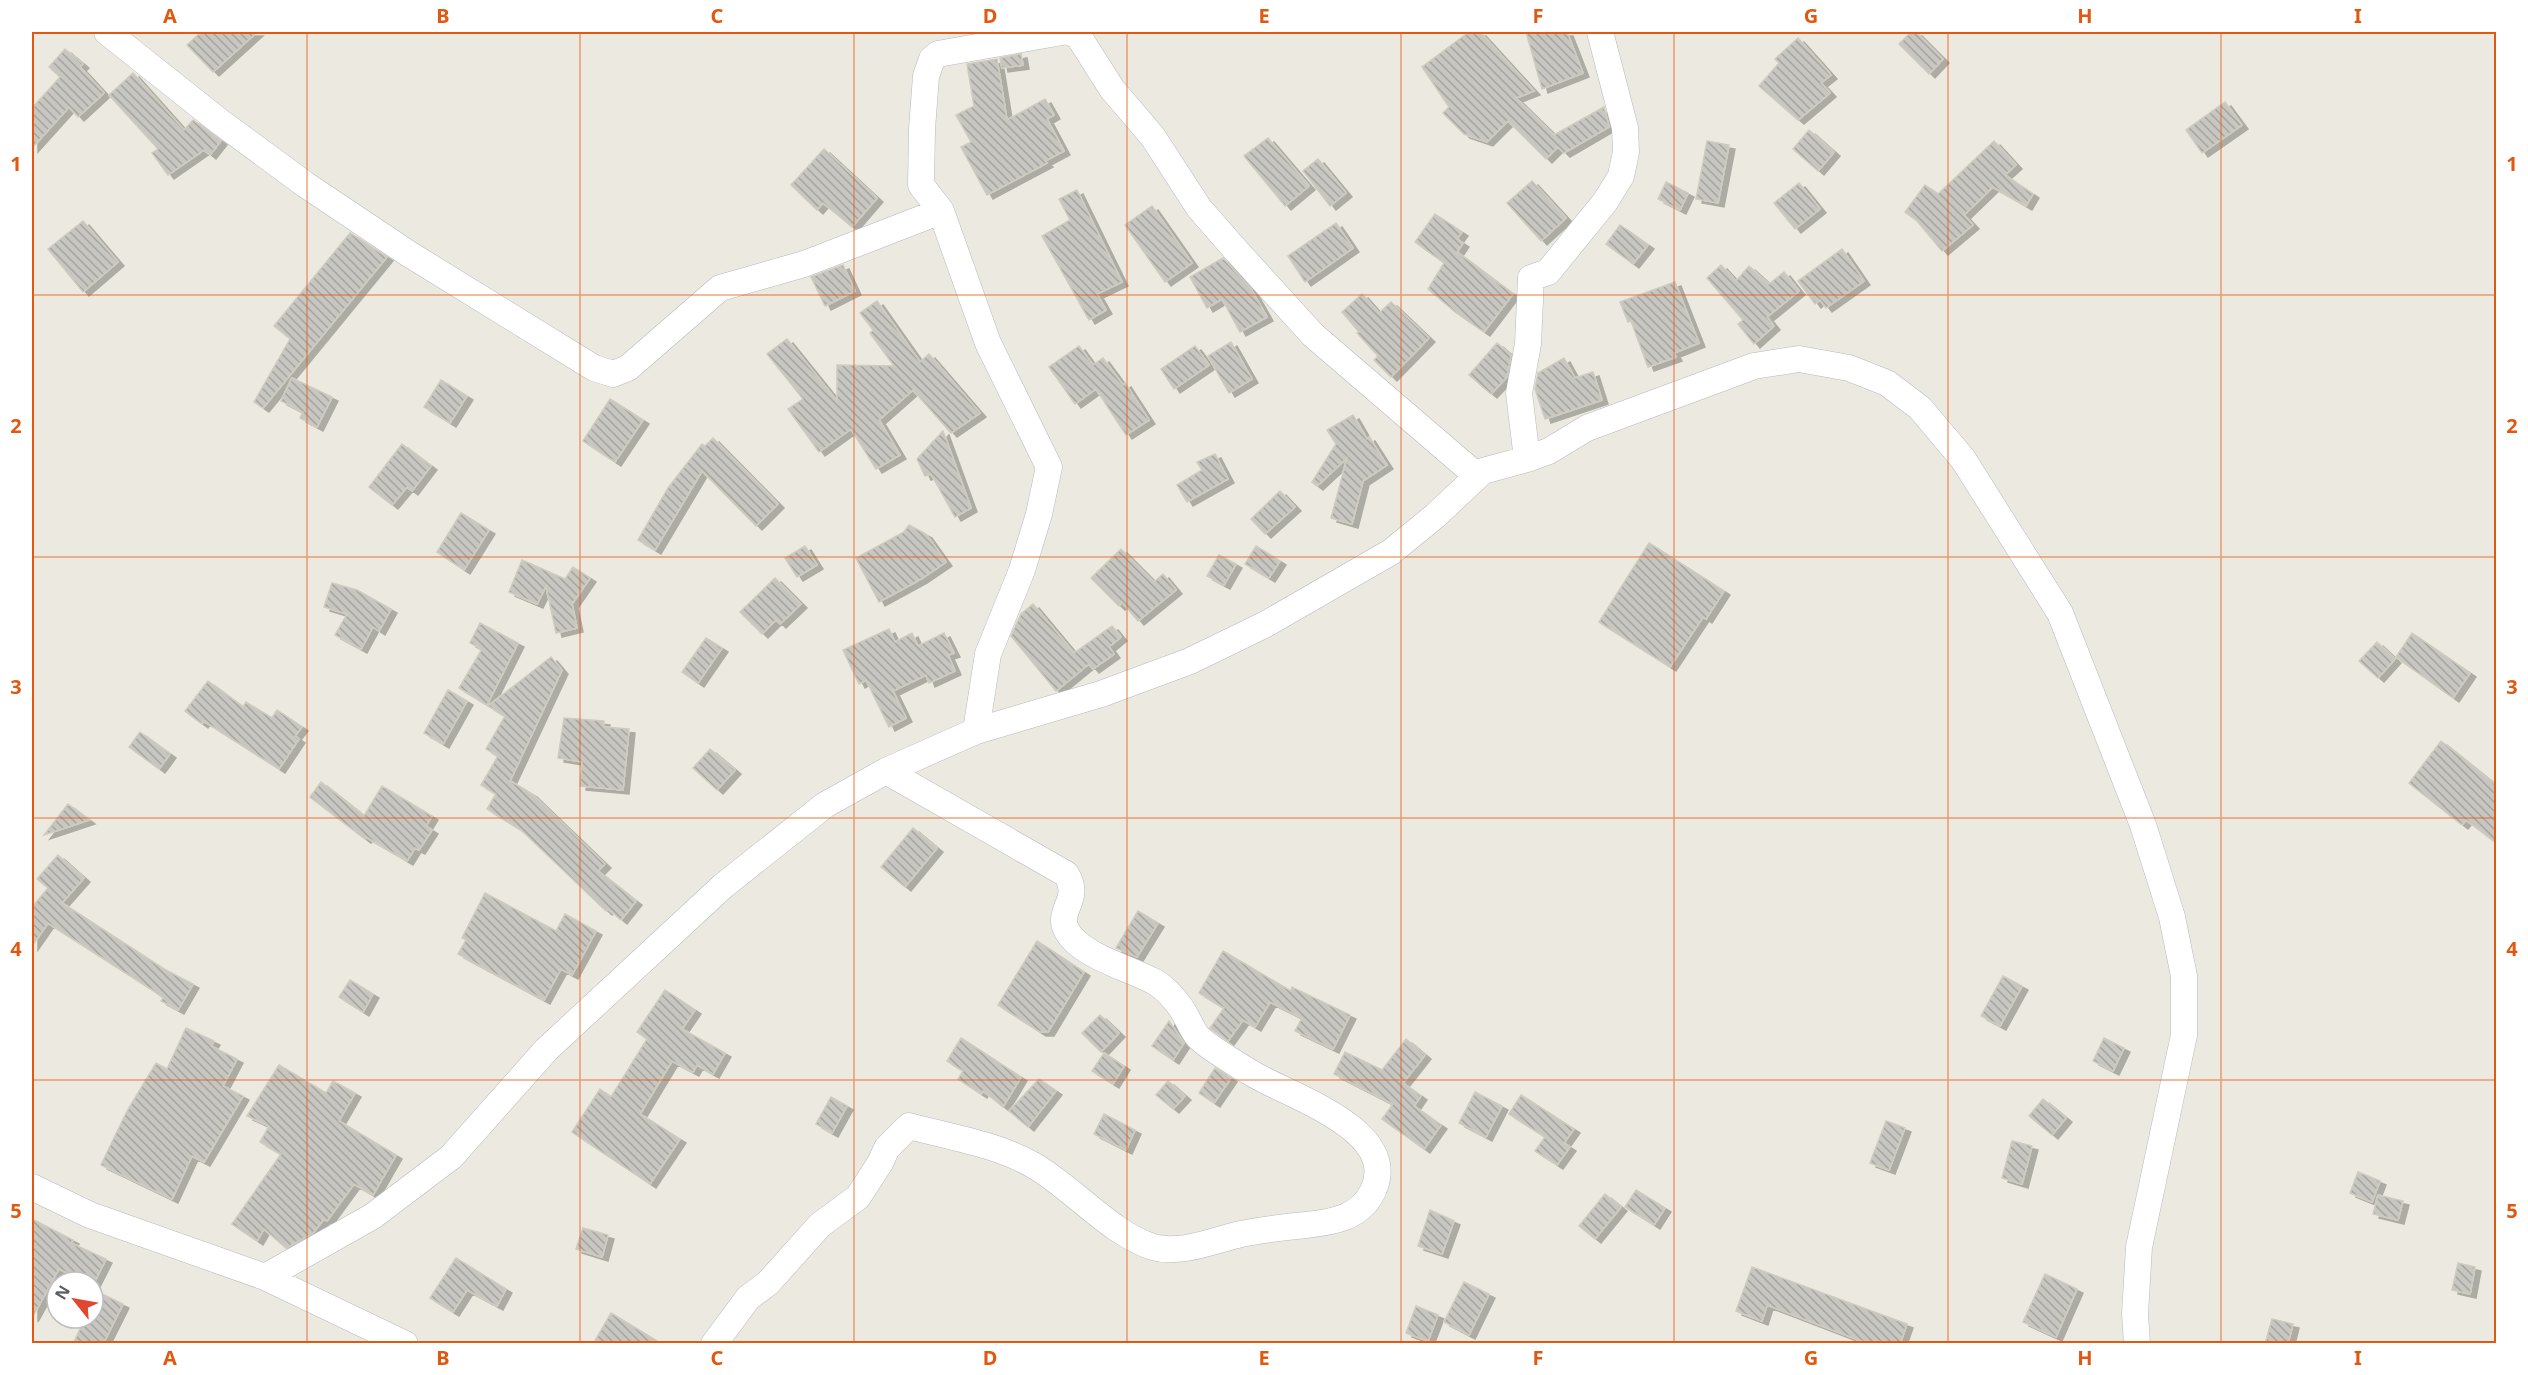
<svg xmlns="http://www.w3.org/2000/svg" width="2528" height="1375" viewBox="0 0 2528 1375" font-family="'Noto Sans',sans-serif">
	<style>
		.building { fill: url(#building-back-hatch); stroke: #d0cbbf; stroke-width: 1.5; filter: url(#shadow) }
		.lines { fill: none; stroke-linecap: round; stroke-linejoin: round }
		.minor-casing { stroke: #b6b8bd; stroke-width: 27 }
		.minor { stroke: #fff; stroke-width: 26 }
		.grid { fill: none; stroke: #e15910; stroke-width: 1.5; stroke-opacity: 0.55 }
		.neatline { fill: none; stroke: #e15910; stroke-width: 2 }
		.grid-label { font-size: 20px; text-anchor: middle; font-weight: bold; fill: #e15910 }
	</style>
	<defs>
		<pattern id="building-back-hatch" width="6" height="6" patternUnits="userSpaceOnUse" patternTransform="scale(1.5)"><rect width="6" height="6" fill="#c8c6c0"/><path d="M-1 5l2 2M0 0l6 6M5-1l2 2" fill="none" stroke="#a5a49f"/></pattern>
		<filter id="shadow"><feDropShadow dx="6" dy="4" stdDeviation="0" flood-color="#0004"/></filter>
	</defs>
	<rect width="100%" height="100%" fill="#eceae0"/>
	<path class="building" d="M201 32H257L213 72 187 45Z
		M1469 32H1480L1534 91 1516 98 1554 135 1604 107 1609 127 1564 153 1558 147 1546 159 1508 121 1487 142 1464 134 1443 113 1449 107 1422 67Z
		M1526 32H1567L1583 73 1542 89Z
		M1911 32H1916L1943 59 1929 74 1899 44Z
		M1798 38 1831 75 1821 83 1830 93 1798 120 1759 86 1779 63 1775 59Z
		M65 49 83 64 80 67 104 93 78 117 69 107 32 148V108L60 77 49 67Z
		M1021 54 1023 65 1002 68 1000 58Z
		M997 59 1007 120 1045 99 1054 115 1047 119 1064 151 1045 161 1047 163 987 195 961 147 971 142 956 115 974 106 967 64Z
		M133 73 184 130 193 120 221 141 210 155 204 150 168 175 152 153 158 149 109 95Z
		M2225 102 2242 125 2202 153 2186 130Z
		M1809 130 1834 152 1818 171 1793 149Z
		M1268 138 1309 186 1285 206 1244 156Z
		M1707 141 1729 145 1718 203 1696 199Z
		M1994 141 2016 165 2005 175 2033 194 2026 206 1993 187 1964 215 1973 225 1942 251 1917 221 1905 212 1925 185 1938 194Z
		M824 149 877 198 852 227 823 203 817 210 791 185Z
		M1318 159 1346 193 1330 206 1303 171Z
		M1532 181 1566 218 1541 241 1507 203Z
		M1666 182 1688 193 1680 210 1658 199Z
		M1799 183 1820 209 1795 229 1774 203Z
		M1077 190 1122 282 1097 294 1106 310 1089 320 1042 236 1070 220 1059 199Z
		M1152 206 1192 263 1165 282 1125 225Z
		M1435 214 1462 232 1457 239 1463 243 1457 252 1513 294 1484 332 1455 312 1428 289 1444 263 1415 242Z
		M83 221 118 262 83 292 48 249Z
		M1336 223 1353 248 1305 282 1288 256Z
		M1620 225 1648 245 1633 264 1606 244Z
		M350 233 387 257 263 408 254 402 290 339 274 326Z
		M1842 249 1864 281 1826 308 1820 300 1815 304 1798 281Z
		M1223 258 1251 289 1267 317 1240 332 1222 299 1207 308 1190 277Z
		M843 265 855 291 825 306 811 277Z
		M1721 265 1736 281 1749 266 1769 284 1784 272 1799 291 1767 317 1774 326 1754 344 1738 324 1743 320 1707 278Z
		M1675 282 1699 343 1674 353 1676 357 1648 367 1631 321 1628 322 1620 302Z
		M1362 294 1379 313 1391 302 1429 338 1391 377 1374 360 1378 356 1357 333 1359 332 1342 312Z
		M877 301 920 362 929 354 980 413 951 433 913 390 879 420 900 455 876 469 851 429 819 452 788 409 803 399 767 354 787 339 837 401V365L894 366 870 333 873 330 860 313Z
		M1231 342 1252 379 1229 393 1208 356Z
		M1497 343 1511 355 1507 377 1491 394 1469 375Z
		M1079 346 1093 365 1103 358 1123 385 1125 383 1149 420 1126 435 1096 389 1075 404 1049 367Z
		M1195 346 1209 365 1174 389 1161 369Z
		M1564 358 1575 378 1593 372 1602 400 1545 419 1535 389 1538 373Z
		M292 378 332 397 317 427 300 418 303 412 281 401Z
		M441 380 467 396 450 423 424 407Z
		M610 399 643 420 615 462 583 441Z
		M1353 415 1367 439 1369 437 1387 465 1363 481 1352 524 1331 518 1347 458 1317 486 1312 482 1336 444 1327 430Z
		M943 431 971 508 955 517 931 474 925 476 917 459Z
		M713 438 778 504 756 526 702 471 655 550 638 540 668 488 702 444 705 446Z
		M402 444 431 466 412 491 407 487 392 505 369 487Z
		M1215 454 1228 479 1187 502 1177 485 1202 470 1197 462Z
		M1280 491 1295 507 1265 534 1251 519Z
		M461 513 489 530 464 570 437 552Z
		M909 525 926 534 946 562 921 579 879 602 856 558 904 532Z
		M1649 543 1724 591 1706 619 1703 617 1670 667 1599 622Z
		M805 546 817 565 797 577 785 558Z
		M1256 546 1280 561 1269 578 1245 564Z
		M1121 549 1154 582 1163 574 1176 590 1138 621 1122 602 1119 606 1091 578Z
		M1219 555 1236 564 1224 585 1207 576Z
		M522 560 565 579 573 567 590 578 572 604 577 628 556 633 546 586 537 604 509 592Z
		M775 578 801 604 780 624 776 620 762 634 740 612Z
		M332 583 357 590 391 609 379 631 373 627 361 649 335 635 347 614 324 607Z
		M1033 604 1074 653 1112 626 1121 637 1109 647 1114 654 1093 669 1089 664 1056 691 1011 636 1021 614Z
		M480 623 518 643 487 705 459 688 482 649 470 643Z
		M889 629 895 642 912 633 918 646 944 633 954 653 948 655 955 671 929 683 926 675 893 691 906 718 889 727 866 680 859 684 843 650Z
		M2412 633 2470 673 2453 698 2396 657Z
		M706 638 722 648 698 683 682 672Z
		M2377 642 2395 659 2378 678 2359 661Z
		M551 657 562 670 510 781 531 793 605 864 598 871 636 901 621 920 608 909 606 911 521 830 487 809 496 794 481 785 498 756 486 749 505 716 488 706Z
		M208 681 243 707 246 702 272 718 277 710 302 727 295 736 299 739 279 769 204 721 202 724 185 711Z
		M448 690 467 701 443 744 424 733Z
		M564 718 604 721V727L629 729 623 790 580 786 582 762 558 758Z
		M140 732 170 754 159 769 129 747Z
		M2441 741 2496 785V843L2466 820 2462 825 2409 783Z
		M710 749 735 770 717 790 693 768Z
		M321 782 364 816 382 786 432 816 426 826 432 830 419 850 415 848 407 861 366 837 365 839 310 797Z
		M68 804 89 820 44 835Z
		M913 828 937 848 905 887 881 867Z
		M58 855 84 878 62 903 164 969 193 984 178 1010 161 1001 163 998 151 989 48 923 32 946V907L48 888 37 879Z
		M485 893 556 931 565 914 596 931 572 975 561 969 544 1000 458 954 466 940 462 938Z
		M1138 911 1158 923 1137 957 1116 948Z
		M1037 941 1084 972 1048 1032H1040L998 1005Z
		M1223 951 1291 991 1292 987 1350 1015 1333 1049 1295 1031 1302 1018 1270 1002 1255 1027 1243 1020 1228 1041 1210 1028 1224 1008 1199 993Z
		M2003 976 2022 986 2000 1026 1981 1016Z
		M350 980 373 994 363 1012 339 997Z
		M665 990 695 1010 682 1029 725 1053 713 1074 697 1065 693 1072 672 1061 640 1114 680 1139 650 1184 572 1132 600 1089 611 1097 647 1039 637 1032Z
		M1100 1015 1119 1033 1101 1052 1082 1033Z
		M1169 1021 1184 1043 1173 1060 1152 1046Z
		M186 1028 214 1041 211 1046 237 1059 223 1086 243 1096 204 1162 192 1156 172 1199 101 1165 127 1111 156 1063 167 1069Z
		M961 1038 1021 1077 1003 1107 983 1091 981 1094 958 1079 963 1071 947 1061Z
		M2104 1038 2124 1048 2113 1071 2093 1061Z
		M1406 1039 1425 1055 1403 1083 1421 1096 1414 1106 1441 1125 1424 1149 1382 1119 1393 1104 1334 1074 1345 1052 1382 1070Z
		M1104 1053 1124 1066 1113 1084 1092 1071Z
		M279 1065 326 1093 333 1081 355 1093 339 1121 396 1155 373 1195 354 1184 327 1221 324 1219 313 1233 286 1248 264 1229 257 1241 232 1224 281 1154 260 1142 269 1126 247 1116Z
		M1215 1068 1231 1078 1214 1103 1199 1093Z
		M1039 1079 1056 1091 1028 1127 1009 1111Z
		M1168 1081 1185 1096 1173 1109 1156 1095Z
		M1475 1092 1502 1106 1486 1137 1459 1123Z
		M1521 1095 1574 1129 1564 1143 1570 1147 1557 1165 1535 1151 1545 1137 1509 1114Z
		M831 1097 847 1106 832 1133 816 1124Z
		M2043 1099 2066 1118 2052 1135 2029 1116Z
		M1104 1114 1135 1130 1126 1150 1094 1134Z
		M1886 1121 1905 1128 1889 1170 1870 1163Z
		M2012 1141 2032 1146 2022 1184 2002 1178Z
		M2358 1172 2380 1181 2372 1202 2350 1193Z
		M1636 1190 1665 1208 1654 1225 1625 1207Z
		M1605 1194 1621 1207 1595 1239 1579 1226Z
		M2378 1195 2403 1201 2398 1220 2373 1214Z
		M1430 1210 1454 1221 1442 1254 1418 1246Z
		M32 1219 73 1240 71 1243 106 1259 93 1285V1282H86L59 1269 32 1318Z
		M583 1228 608 1235 602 1257 576 1249Z
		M456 1258 506 1289 497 1306 467 1290 453 1312 430 1298Z
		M2458 1263 2475 1267 2470 1294 2452 1290Z
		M1752 1267 1907 1324 1900 1344H1869L1767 1305 1762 1321 1736 1311Z
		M2045 1274 2077 1289 2056 1337 2023 1322Z
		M1464 1282 1489 1294 1469 1335 1444 1322Z
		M98 1292 123 1304 103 1344H73L85 1318H93V1302Z
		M1416 1306 1438 1315 1428 1341 1406 1333Z
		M611 1313 662 1344H593Z
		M2272 1319 2293 1324 2288 1344H2265Z"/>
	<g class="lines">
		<defs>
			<path id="minor" d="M107 32 219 121 306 185 409 254 594 368 613 374 628 368 720 288 804 264 941 211
				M1070 32 1079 37 1112 89 1153 137 1199 208 1233 247 1313 335 1476 475
				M1527 459 1519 393 1528 344 1531 278 1548 272 1605 202 1621 176 1626 152 1625 128 1600 32
				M976 731 988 654 1022 570 1039 514 1049 467 988 343 941 211 921 185 922 129 926 76 932 59 938 54 1062 32
				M32 1187 90 1215 265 1277 405 1344
				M265 1277 373 1216 451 1157 546 1050 723 886 825 805 886 771 976 731 1101 694 1190 661 1266 624 1391 552 1435 516 1483 471 1527 459 1549 451 1587 428 1754 366 1799 359 1849 368 1887 383 1920 408 1963 459 2060 613 2143 825 2172 917 2184 976V1035L2139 1247 2135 1314 2137 1344
				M714 1344 748 1298 768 1283 820 1225 858 1197 880 1163 887 1148 909 1126C950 1137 996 1144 1033 1165 1072 1187 1111 1234 1153 1247 1181 1255 1214 1240 1241 1234 1262 1230 1285 1227 1306 1225 1333 1222 1360 1218 1373 1191 1402 1128 1284 1095 1248 1071 1232 1061 1212 1050 1198 1037 1192 1030 1188 1019 1183 1011 1177 1001 1165 988 1155 982 1131 969 1095 960 1075 941 1046 913 1085 904 1066 874L886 771"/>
		</defs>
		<use href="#minor" class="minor-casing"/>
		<use href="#minor" class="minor"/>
	</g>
	<path class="grid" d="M307 32V1344M580 32V1344M854 32V1344M1127 32V1344M1401 32V1344M1674 32V1344M1948 32V1344M2221 32V1344M32 295H2496M32 557H2496M32 818H2496M32 1080H2496"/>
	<rect width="2528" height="1375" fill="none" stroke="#ffffff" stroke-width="66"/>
	<g transform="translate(75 1300) rotate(301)"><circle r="28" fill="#ffffff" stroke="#bdbec0" stroke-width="1.5"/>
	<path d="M0-4.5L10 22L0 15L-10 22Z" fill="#e3462f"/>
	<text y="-9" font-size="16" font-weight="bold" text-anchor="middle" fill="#595c61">N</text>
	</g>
	<rect x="33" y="33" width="2462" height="1309" class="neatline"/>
	<g class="grid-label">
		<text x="170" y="23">A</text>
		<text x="443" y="23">B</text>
		<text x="717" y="23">C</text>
		<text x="990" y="23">D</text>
		<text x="1264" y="23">E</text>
		<text x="1538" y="23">F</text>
		<text x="1811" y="23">G</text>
		<text x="2085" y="23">H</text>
		<text x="2358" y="23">I</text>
		<text x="16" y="171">1</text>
		<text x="2512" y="171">1</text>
		<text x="16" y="433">2</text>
		<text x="2512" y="433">2</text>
		<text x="16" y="694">3</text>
		<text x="2512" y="694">3</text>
		<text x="16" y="956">4</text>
		<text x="2512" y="956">4</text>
		<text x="16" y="1218">5</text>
		<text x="2512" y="1218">5</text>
		<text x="170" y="1365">A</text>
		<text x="443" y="1365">B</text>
		<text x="717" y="1365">C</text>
		<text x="990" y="1365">D</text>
		<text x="1264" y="1365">E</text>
		<text x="1538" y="1365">F</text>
		<text x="1811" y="1365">G</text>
		<text x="2085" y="1365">H</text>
		<text x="2358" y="1365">I</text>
	</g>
</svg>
